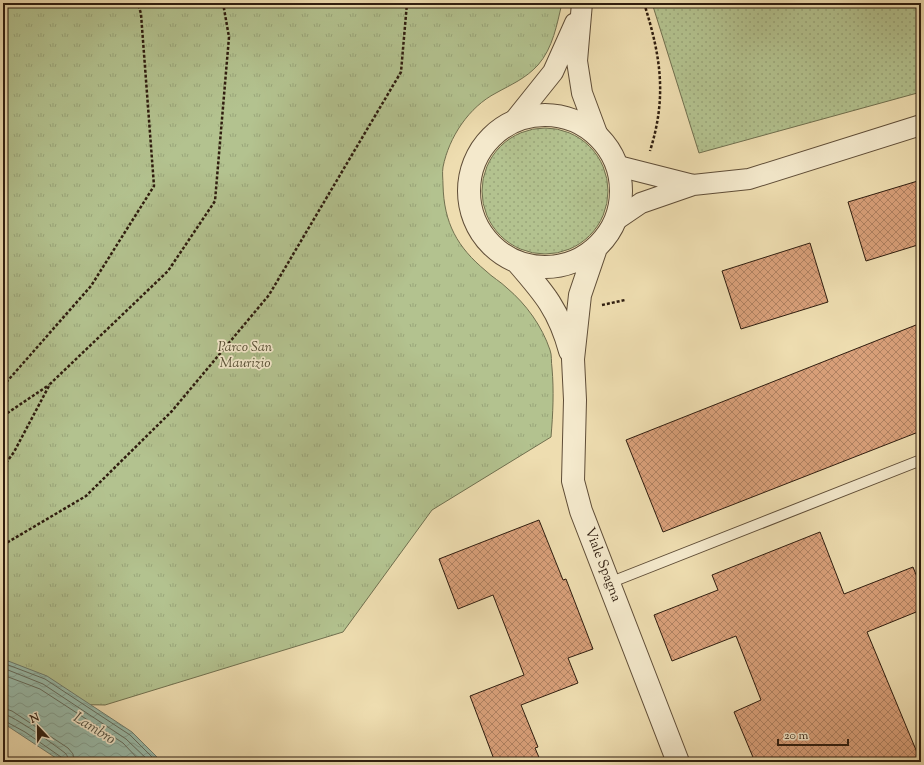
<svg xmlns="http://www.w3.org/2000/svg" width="924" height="765" viewBox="0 0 924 765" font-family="'Sorts Mill Goudy',serif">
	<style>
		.grass { fill: url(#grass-dots); stroke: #71704f }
		.park { fill: url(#park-tufts); stroke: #71704f }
		.water { fill: url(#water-waves); stroke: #6f7c6d }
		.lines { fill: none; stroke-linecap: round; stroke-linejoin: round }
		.shore { stroke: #646c5d; stroke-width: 1 }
		.building { fill: url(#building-cross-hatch); stroke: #2f1d0f }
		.service-casing { stroke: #5f4d37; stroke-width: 12 }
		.minor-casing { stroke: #5f4d37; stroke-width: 22 }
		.tertiary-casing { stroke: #5f4d37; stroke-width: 24 }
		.path { stroke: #2f1d0f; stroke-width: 2.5; stroke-dasharray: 3 2; stroke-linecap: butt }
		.service { stroke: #f4e9cc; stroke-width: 10 }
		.minor { stroke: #f4e9cc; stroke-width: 20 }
		.tertiary { stroke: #f4e9cc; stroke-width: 22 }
		.labels { text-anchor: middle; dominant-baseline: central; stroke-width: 3.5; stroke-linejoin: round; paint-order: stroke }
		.park-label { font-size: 14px; font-style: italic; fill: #574f35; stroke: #f4e9cc }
		.street-label { font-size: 14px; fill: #2f1d0f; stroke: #f4e9cc }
		.water-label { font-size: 15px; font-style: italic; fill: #4f4d3e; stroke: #f4e9cc }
	</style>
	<defs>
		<pattern id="grass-dots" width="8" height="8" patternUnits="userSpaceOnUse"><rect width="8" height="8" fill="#b3c28f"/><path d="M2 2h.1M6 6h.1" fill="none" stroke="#9aa67a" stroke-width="1.8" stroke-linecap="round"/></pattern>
		<pattern id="park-tufts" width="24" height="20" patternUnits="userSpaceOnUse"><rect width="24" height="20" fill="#b3c28f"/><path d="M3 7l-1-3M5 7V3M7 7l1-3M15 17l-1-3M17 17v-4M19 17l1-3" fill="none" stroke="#9aa67a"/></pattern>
		<pattern id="water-waves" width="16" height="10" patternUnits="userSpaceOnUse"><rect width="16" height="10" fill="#99bcab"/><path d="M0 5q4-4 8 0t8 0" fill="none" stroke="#84a192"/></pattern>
		<pattern id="building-cross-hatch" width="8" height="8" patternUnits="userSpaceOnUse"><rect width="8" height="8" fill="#d9a07a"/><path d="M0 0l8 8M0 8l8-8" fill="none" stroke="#b08262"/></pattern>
	</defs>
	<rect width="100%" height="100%" fill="#eeddb0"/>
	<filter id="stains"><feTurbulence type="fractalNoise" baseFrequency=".005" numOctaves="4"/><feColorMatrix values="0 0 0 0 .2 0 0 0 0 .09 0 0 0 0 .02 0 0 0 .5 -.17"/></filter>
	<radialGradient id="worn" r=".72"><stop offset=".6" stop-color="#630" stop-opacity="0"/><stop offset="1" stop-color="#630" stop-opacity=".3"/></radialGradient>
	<path class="grass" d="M652 3H921V92L699 153Z
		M482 191a63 63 0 1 1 126 0a63 63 0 1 1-126 0Z"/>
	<path class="park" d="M3 3H562C557 24 553 48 538 65 525 79 512 84 496 93 469 107 449 137 443 167 442 173 443 179 443 185 444 223 457 247 486 271 492 277 501 282 507 288 526 304 542 326 550 350 552 355 551 362 552 368 554 391 553 413 551 437L432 510 343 632 105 705 3 703Z"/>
	<path class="water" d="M3 659 47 676 132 732 162 762H62L3 723Z"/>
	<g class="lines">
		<path class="shore" d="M3 663 45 679 130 735 157 762
			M3 668 43 684 126 739 150 762
			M3 675 40 689 123 743 141 762
			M3 708 12 711 68 748 73 754 74 762
			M3 714C13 715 56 746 65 753 68 756 68 758 68 762
			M3 720 25 732 61 757 63 762"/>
	</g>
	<path class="building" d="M921 180V244L866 261 848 202Z
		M810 243 828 302 741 329 722 271Z
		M921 323V431L663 532 626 440Z
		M539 520 563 580 566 579 593 649 568 658 578 683 521 705 538 747 535 748 541 762H495L470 696 524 675 493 595 458 609 439 559Z
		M820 532 844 594 913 567 921 587V610L867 632 921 762H755L734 712 761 700 736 636 672 661 654 615 718 590 712 575Z"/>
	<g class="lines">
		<defs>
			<path id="service" d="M609 583 921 460"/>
			<path id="minor" d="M582 3 577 61 582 93 598 136
				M513 122 553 72 575 23
				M618 166 693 185 749 179 921 125
				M616 220 641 203 693 185"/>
			<path id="tertiary" d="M469 191a76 76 0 1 1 152 0a76 76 0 1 1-152 0Z
				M596 248 580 295 573 359 575 400 573 481 581 511 678 762
				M517 262C544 293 559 310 570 351"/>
		</defs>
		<use href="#service" class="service-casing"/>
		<use href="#minor" class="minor-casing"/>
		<use href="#tertiary" class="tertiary-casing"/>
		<path class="path" d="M644 3C661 57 667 97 650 151
			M602 305 625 300
			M3 386 91 286 154 186 141 14 138 3
			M3 416 49 385
			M3 467 14 452 50 384 168 271 215 201 229 37 223 3
			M3 545 86 496 172 411 269 295 401 72 407 3"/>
		<use href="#service" class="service"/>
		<use href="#minor" class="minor"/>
		<use href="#tertiary" class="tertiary"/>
	</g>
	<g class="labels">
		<g class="park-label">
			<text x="245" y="348">Parco San<tspan x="245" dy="16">Maurizio</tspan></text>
		</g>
		<g class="street-label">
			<text transform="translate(602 565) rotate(69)">Viale Spagna</text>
		</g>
		<g class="water-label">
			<text transform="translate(94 729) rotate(32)">Lambro</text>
		</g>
	</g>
	<rect width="924" height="765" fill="none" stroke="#eeddb0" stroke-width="16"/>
	<rect x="4" y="4" width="916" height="757" fill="none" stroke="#2f1d0f" stroke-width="2"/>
	<rect x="8" y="8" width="908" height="749" fill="none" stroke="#2f1d0f"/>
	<g transform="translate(38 727) rotate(338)" stroke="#f4e9cc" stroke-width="3" paint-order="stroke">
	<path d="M0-3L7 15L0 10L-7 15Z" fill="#2f1d0f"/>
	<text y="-6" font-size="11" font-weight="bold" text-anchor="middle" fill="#2f1d0f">N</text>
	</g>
	<path d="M778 739v6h70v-6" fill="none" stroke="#2f1d0f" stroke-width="2"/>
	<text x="784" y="739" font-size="12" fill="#2f1d0f" stroke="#f4e9cc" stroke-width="3" paint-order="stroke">20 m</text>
	<rect width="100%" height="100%" filter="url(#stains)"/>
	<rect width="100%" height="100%" fill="url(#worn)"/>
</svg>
